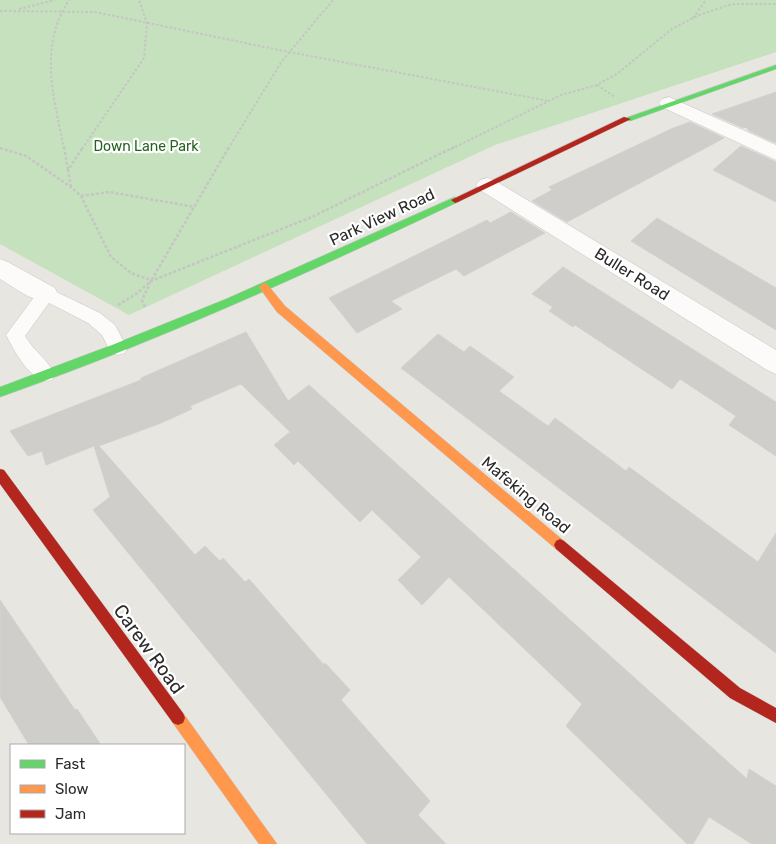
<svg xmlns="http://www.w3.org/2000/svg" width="776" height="844" viewBox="0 0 776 844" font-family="Rubik,sans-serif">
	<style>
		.green { fill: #c6e1bd }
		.building { fill: #cfceca; stroke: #d3d1cd }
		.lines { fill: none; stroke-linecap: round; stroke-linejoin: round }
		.lane-casing { stroke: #c6c5c5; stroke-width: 1 }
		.street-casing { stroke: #c6c5c5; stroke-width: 1 }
		.fast-casing { stroke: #c6c5c5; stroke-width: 1 }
		.slow-casing { stroke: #c6c5c5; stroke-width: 1 }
		.jam-casing { stroke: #c6c5c5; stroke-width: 1 }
		.path-far1 { stroke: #c5c5c4; stroke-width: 2; stroke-dasharray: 2.5 2; stroke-linecap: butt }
		.path { stroke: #c5c5c4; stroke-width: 2.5; stroke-dasharray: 3 2; stroke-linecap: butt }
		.lane { fill: #fcfbfa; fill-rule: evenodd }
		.street { fill: #fcfbfa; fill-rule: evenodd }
		.fast { fill: #63d668; fill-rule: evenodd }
		.slow { fill: #ff974d; fill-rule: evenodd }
		.jam { fill: #b3261e; fill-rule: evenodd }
		.labels { text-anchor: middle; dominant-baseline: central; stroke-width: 4.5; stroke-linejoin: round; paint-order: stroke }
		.far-park-label { font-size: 14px; fill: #246220; stroke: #fff }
		.street-label { font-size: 16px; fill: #2a2a2a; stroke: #fff }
		.near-street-label { font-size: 19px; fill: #2a2a2a; stroke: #fff }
	</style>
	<rect width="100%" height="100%" fill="#e8e6e1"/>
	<path class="green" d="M0 0H776V52L495 145 129 315 0 244Z"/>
	<path class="building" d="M776 92V143L749 131 746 127 743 128 712 114Z
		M690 122 724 138 567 222 532 201 552 190 549 187 671 129Z
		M741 146 776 162V202L713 170Z
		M511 212 545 233 464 276 456 269 391 301 402 309 357 333 329 298 487 220 490 223Z
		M657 218 776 288V330L631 241Z
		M563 267 776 402V456L729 425 736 416 680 379 672 389 575 325 573 327 549 311 553 307 532 294Z
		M246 332 288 401 309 385 747 779 749 769 776 786V844H752L709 817 693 844H687L566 726 582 704 449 577 422 605 398 580 421 557 372 510 360 522 298 461 294 465 274 445 290 432 241 384 190 406 192 409 161 423 99 446 195 555 205 546 220 561 223 558 245 582 249 579 324 665 325 663 350 690 341 700 430 801 418 815 446 844H367L93 510 110 497 94 446 46 465 42 451 28 456 10 431 141 380V378Z
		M438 334 464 352 470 346 514 377 499 391 548 426 555 418 626 471 629 467 758 562 776 533V653L401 368Z
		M0 600 75 710 77 709 101 745H29L0 697Z"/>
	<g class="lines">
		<defs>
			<path id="lane" d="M46 287 100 313 115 325 127 348 125 353 118 355 111 353 102 335 88 323 49 303 25 336C33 350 48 360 55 374L52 380C32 386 14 350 6 335L40 289Z"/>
			<path id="street" d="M669 97 776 145V160L662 107 659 103 662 99Z
				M487 178 494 180 776 350V374L767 370 480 190 476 185 480 180Z
				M0 259 8 262 55 288 58 294 55 300C36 306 16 288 0 279Z"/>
			<path id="fast" d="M776 65V69L630 121 623 119Z
				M455 197 459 200 458 202C308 273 157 342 0 397V387L112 345 226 299Z"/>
			<path id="slow" d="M264 283 267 284 285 306 564 541 566 545 564 549 560 551 556 549 277 312 259 287Z
				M178 711 183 713 277 844H259L173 723 171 718 173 713Z"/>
			<path id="jam" d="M624 117 631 119 458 202 455 203 451 200Z
				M0 469 4 470 183 713 185 718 183 723 178 725 173 723 0 484Z
				M560 539 564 541 740 688 776 708V723L730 698 556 549 554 545 556 541Z"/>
		</defs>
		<use href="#lane" class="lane-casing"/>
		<use href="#street" class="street-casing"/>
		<use href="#fast" class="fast-casing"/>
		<use href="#slow" class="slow-casing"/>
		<use href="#jam" class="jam-casing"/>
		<path class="path-far1" d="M19 9 55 0
			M0 11 95 12 289 52 549 101
			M693 18 706 0
			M597 85 615 97
			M0 148 2 149
			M64 149C54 97 38 48 69 0
			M82 149 144 58 147 23 139 0
			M228 149 282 61 333 0
			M451 149 561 95 597 85 618 73 672 29 699 15 732 4H776"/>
		<path class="path" d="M64 147 68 170
			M0 148 26 156 71 187 81 196 111 257 131 273 151 280
			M71 187 68 170 83 147
			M81 196 109 192 195 207
			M118 305 136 294 151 281 312 217 454 147
			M145 307 142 300 151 281 229 147"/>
		<use href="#lane" class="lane"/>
		<use href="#street" class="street"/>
		<use href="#fast" class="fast"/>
		<use href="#slow" class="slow"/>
		<use href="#jam" class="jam"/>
	</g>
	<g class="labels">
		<g class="far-park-label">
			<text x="146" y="146">Down Lane Park</text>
		</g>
		<g class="street-label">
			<text transform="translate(382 217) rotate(-25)">Park View Road</text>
			<text transform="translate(632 274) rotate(32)">Buller Road</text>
			<text transform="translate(526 495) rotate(40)">Mafeking Road</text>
		</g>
		<g class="near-street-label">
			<text transform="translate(149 649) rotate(54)">Carew Road</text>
		</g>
	</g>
	<rect x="10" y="744" width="175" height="90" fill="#ffffff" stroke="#aaaaaa"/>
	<rect x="20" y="760" width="25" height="8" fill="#63d668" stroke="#aaaaaa"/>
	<text x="55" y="769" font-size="15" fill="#2a2a2a">Fast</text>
	<rect x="20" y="785" width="25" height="8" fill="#ff974d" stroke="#aaaaaa"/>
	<text x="55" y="794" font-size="15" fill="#2a2a2a">Slow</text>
	<rect x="20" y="810" width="25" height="8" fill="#b3261e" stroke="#aaaaaa"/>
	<text x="55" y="819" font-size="15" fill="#2a2a2a">Jam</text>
</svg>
